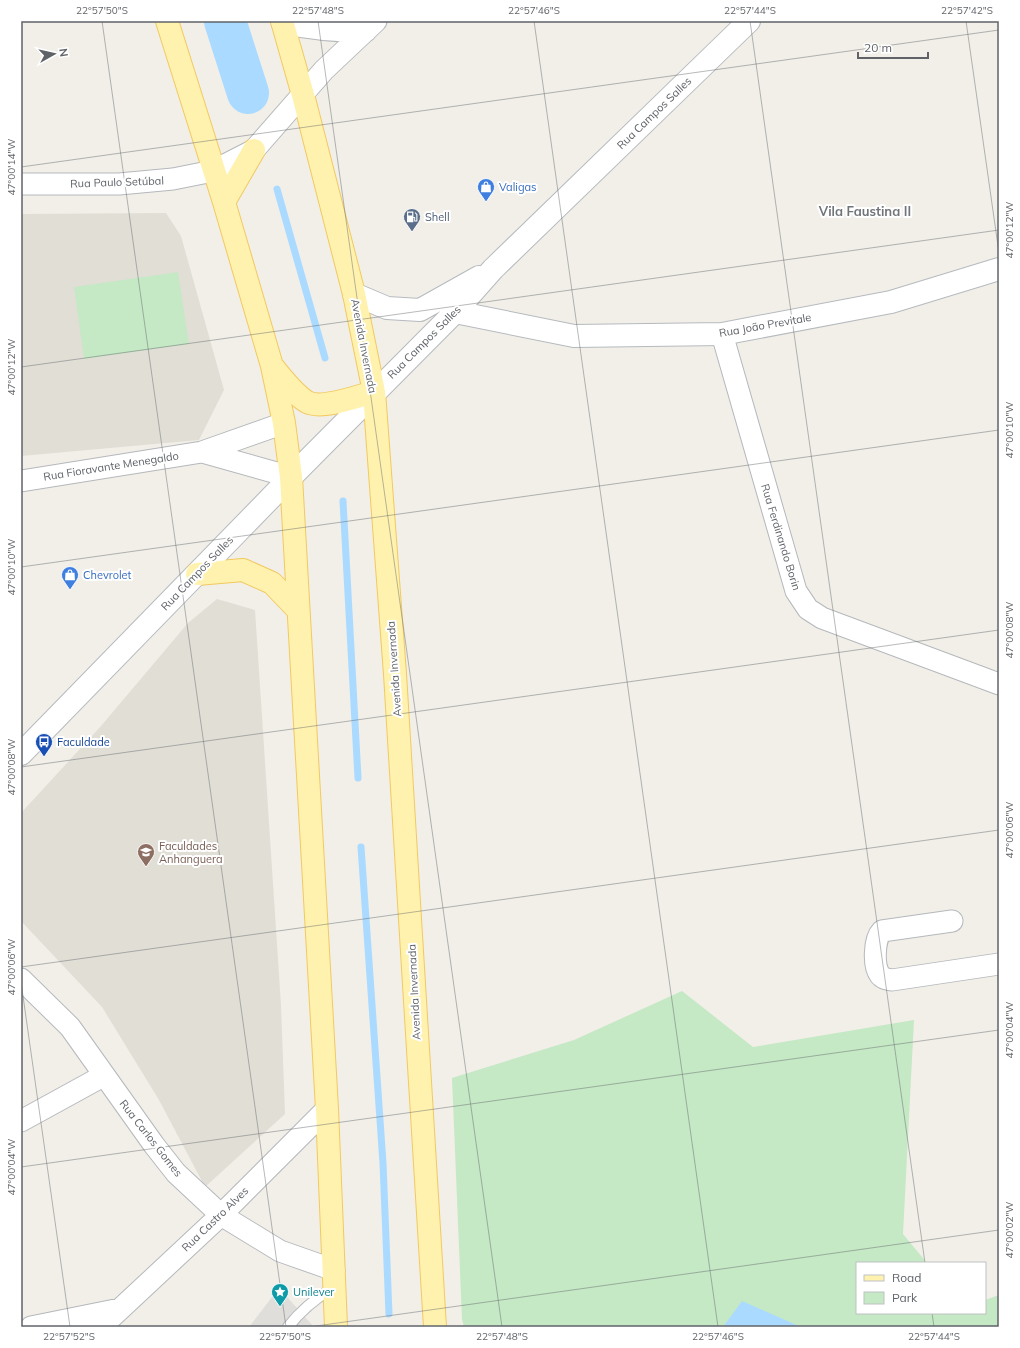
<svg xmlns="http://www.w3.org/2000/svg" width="1020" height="1348" viewBox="0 0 1020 1348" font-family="Mulish,sans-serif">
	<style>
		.industrial { fill: #e0deda }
		.education { fill: #e1ded6 }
		.green { fill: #c5e8c5 }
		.water { fill: #aadaff }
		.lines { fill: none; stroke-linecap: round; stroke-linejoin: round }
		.stream { stroke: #aadaff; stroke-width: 7 }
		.river { stroke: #aadaff; stroke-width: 42 }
		.service-casing { stroke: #b5b8bc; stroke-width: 12 }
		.minor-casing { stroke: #b5b8bc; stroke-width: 23 }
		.secondary-casing { stroke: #b6babf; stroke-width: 24 }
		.primary-casing { stroke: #f2c960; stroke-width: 24 }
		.service { stroke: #fff; stroke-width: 10 }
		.minor { stroke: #fff; stroke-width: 21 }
		.secondary { stroke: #fff; stroke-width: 22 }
		.primary { stroke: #fff2af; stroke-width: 22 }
		.ticks { fill: none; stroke: #5f6368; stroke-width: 1; stroke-opacity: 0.45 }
		.labels { text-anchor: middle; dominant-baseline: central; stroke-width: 4; stroke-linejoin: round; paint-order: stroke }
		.street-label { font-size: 11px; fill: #5f6368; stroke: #fff }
		.shop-label { font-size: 11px; fill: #366cbe; stroke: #fff; text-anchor: start }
		.service-label { font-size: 11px; fill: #4e5e75; stroke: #fff; text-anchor: start }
		.transit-label { font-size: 11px; fill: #164399; stroke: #fff; text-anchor: start }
		.education-label { font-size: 11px; fill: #785e54; stroke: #fff; text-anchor: start }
		.culture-label { font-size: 11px; fill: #0d838f; stroke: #fff; text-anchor: start }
		.quarter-label { font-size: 13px; font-weight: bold; fill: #70757a; stroke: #fff }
		.neatline { fill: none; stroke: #5f6368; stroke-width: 1.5 }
		.ticks-label { font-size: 10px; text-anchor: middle; fill: #5f6368 }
	</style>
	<rect width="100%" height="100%" fill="#f1efe8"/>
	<path class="industrial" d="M279 1288 314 1327H249Z"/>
	<path class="education" d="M166 213 181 236 224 390 199 440 21 456V214Z
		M217 599 255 610 281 1005 285 1114 205 1187 159 1100 102 1007 21 921V813L101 726 188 623Z"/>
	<path class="green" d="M178 272 189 344 84 359 74 287Z
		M682 991 753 1047 914 1020 903 1234 927 1263H857V1313H985V1300L999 1295V1327H464L462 1319 452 1078 574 1040Z"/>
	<path class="water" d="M742 1301 801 1327H723Z"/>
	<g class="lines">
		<path class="stream" d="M277 189 325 358
			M343 501 358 778
			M361 847 383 1163 389 1314"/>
		<path class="river" d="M225 21 248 93"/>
		<defs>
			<path id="service" d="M288 1327C301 1310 316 1298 334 1287"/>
			<path id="minor" d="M282 23C311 29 337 32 366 31
				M21 184H119L173 179 213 171 254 150 324 70 376 21
				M722 334 796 591 808 609 822 618 999 684
				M202 452 291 477
				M21 481 202 452 284 423
				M952 921 882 931C874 939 873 966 880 975 883 979 887 979 892 980L999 964
				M21 979 70 1027 154 1145 176 1173 221 1215 280 1251 334 1270
				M21 1121 103 1076
				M31 1327 120 1309
				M101 1327 221 1215 327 1109"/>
			<path id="secondary" d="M354 294 387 308 420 310 479 277
				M455 312 574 336 722 334 891 302 999 269
				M21 754 291 477 455 312 493 269 749 21"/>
			<path id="primary" d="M167 21 224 202 272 366 284 423 291 477 327 1109 336 1327
				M282 21 303 95 354 294 374 392 395 674 435 1327
				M224 202 254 150
				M273 367C283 379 294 394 307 402 322 410 358 396 374 392
				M197 574 243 570 272 583 298 610"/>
		</defs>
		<use href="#service" class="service-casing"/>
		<use href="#minor" class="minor-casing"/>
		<use href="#secondary" class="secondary-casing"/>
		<use href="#primary" class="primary-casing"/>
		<use href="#service" class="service"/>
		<use href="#minor" class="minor"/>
		<use href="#secondary" class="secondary"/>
		<use href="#primary" class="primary"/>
	</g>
	<path class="ticks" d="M102 21 286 1327M318 21 502 1327M534 21 718 1327M750 21 925 1263M966 21 999 253M21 167 999 30M21 367 999 230M21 567 999 430M21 767 999 630M21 967 999 830M21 982 70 1327M21 1167 999 1030M932 1313 934 1327M309 1327 999 1230"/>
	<defs>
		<symbol id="shop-pin" viewBox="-11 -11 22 30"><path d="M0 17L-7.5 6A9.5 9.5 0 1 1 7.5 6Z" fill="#3f7fe0" stroke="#fff"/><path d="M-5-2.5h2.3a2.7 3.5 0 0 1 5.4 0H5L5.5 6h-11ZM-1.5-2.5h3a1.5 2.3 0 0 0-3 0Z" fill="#fff"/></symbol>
		<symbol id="fuel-pin" viewBox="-11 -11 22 30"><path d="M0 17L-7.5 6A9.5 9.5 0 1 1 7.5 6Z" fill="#5c6f8a" stroke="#fff"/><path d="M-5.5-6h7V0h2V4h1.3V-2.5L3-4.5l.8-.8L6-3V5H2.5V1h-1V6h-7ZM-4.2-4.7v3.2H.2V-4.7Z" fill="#fff"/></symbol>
		<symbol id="bus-pin" viewBox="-11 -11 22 30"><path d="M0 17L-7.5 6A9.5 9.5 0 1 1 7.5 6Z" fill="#1a4fb4" stroke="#fff"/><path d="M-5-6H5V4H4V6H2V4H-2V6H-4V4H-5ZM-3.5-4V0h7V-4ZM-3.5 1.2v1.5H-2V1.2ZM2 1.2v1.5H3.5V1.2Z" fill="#fff"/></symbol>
		<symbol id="university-pin" viewBox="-11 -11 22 30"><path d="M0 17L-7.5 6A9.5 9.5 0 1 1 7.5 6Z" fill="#8d6e63" stroke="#fff"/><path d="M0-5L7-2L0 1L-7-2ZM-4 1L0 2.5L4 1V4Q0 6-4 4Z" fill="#fff"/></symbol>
		<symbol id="sight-pin" viewBox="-11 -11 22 30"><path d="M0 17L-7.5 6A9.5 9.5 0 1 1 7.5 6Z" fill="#0f9aa8" stroke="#fff"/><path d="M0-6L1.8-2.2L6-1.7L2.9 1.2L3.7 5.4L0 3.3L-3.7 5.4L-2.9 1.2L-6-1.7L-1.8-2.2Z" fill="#fff"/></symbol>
	</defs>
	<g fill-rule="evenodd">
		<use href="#shop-pin" x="476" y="177" width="20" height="27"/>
		<use href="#fuel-pin" x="402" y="207" width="20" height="27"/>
		<use href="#shop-pin" x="60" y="565" width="20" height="27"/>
		<use href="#bus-pin" x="34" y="732" width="20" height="27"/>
		<use href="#university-pin" x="136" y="842" width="20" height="27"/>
		<use href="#sight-pin" x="270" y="1282" width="20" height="27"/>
	</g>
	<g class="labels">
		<g class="street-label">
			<text transform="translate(654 113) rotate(-44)">Rua Campos Salles</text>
			<text transform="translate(117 182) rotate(-2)">Rua Paulo Setúbal</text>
			<text transform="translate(765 325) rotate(-10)">Rua João Previtale</text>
			<text transform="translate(424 342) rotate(-45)">Rua Campos Salles</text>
			<text transform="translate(364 346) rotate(79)">Avenida Invernada</text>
			<text transform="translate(111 466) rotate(-9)">Rua Fioravante Menegaldo</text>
			<text transform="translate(781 537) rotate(73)">Rua Ferdinando Borin</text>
			<text transform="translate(197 573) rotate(-46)">Rua Campos Salles</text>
			<text transform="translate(394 669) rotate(-94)">Avenida Invernada</text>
			<text transform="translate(414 992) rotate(-93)">Avenida Invernada</text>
			<text transform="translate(151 1138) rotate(52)">Rua Carlos Gomes</text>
			<text transform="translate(215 1219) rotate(-44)">Rua Castro Alves</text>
		</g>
		<g class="shop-label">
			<text x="499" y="187">Valigas</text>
			<text x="83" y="575">Chevrolet</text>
		</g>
		<g class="service-label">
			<text x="425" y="217">Shell</text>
		</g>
		<g class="transit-label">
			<text x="57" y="742">Faculdade</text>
		</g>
		<g class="education-label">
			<text x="159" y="846">Faculdades<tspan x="159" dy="13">Anhanguera</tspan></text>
		</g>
		<g class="culture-label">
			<text x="293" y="1292">Unilever</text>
		</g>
		<g class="quarter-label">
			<text x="865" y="211">Vila Faustina II</text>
		</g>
	</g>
	<rect width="1020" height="1348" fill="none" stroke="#ffffff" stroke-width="44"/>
	<rect x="856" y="1262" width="130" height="52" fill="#ffffff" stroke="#bfc1c3"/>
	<rect x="864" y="1275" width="20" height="6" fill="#fff2af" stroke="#bfc1c3"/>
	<text x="892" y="1282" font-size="12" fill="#5f6368">Road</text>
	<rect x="864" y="1292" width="20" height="12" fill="#c5e8c5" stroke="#bfc1c3"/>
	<text x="892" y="1302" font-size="12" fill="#5f6368">Park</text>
	<g transform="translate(54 54) rotate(82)" stroke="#ffffff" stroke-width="3" paint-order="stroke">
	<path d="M0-3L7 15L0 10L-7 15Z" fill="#5f6368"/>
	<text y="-6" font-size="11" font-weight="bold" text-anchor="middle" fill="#5f6368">N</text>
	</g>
	<path d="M858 52v6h70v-6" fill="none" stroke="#5f6368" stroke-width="2"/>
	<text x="864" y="52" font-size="12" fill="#5f6368" stroke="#ffffff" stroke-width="3" paint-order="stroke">20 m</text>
	<rect x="22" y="22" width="976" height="1304" class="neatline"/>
	<g class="ticks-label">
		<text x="102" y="14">22°57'50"S</text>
		<text x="318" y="14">22°57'48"S</text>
		<text x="534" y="14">22°57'46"S</text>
		<text x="750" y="14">22°57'44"S</text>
		<text x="967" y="14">22°57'42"S</text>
		<text transform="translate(11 167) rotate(-90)" y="4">47°00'14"W</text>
		<text transform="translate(1009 230) rotate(-90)" y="4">47°00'12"W</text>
		<text transform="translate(11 367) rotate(-90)" y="4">47°00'12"W</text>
		<text transform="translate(1009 430) rotate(-90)" y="4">47°00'10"W</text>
		<text transform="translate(11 567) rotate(-90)" y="4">47°00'10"W</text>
		<text transform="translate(1009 630) rotate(-90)" y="4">47°00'08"W</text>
		<text transform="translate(11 767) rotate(-90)" y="4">47°00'08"W</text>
		<text transform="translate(1009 830) rotate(-90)" y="4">47°00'06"W</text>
		<text transform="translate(11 967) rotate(-90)" y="4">47°00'06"W</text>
		<text transform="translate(1009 1030) rotate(-90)" y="4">47°00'04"W</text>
		<text transform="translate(11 1167) rotate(-90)" y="4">47°00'04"W</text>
		<text transform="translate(1009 1230) rotate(-90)" y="4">47°00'02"W</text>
		<text x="69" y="1340">22°57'52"S</text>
		<text x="285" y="1340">22°57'50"S</text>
		<text x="502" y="1340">22°57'48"S</text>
		<text x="718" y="1340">22°57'46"S</text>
		<text x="934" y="1340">22°57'44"S</text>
	</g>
</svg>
